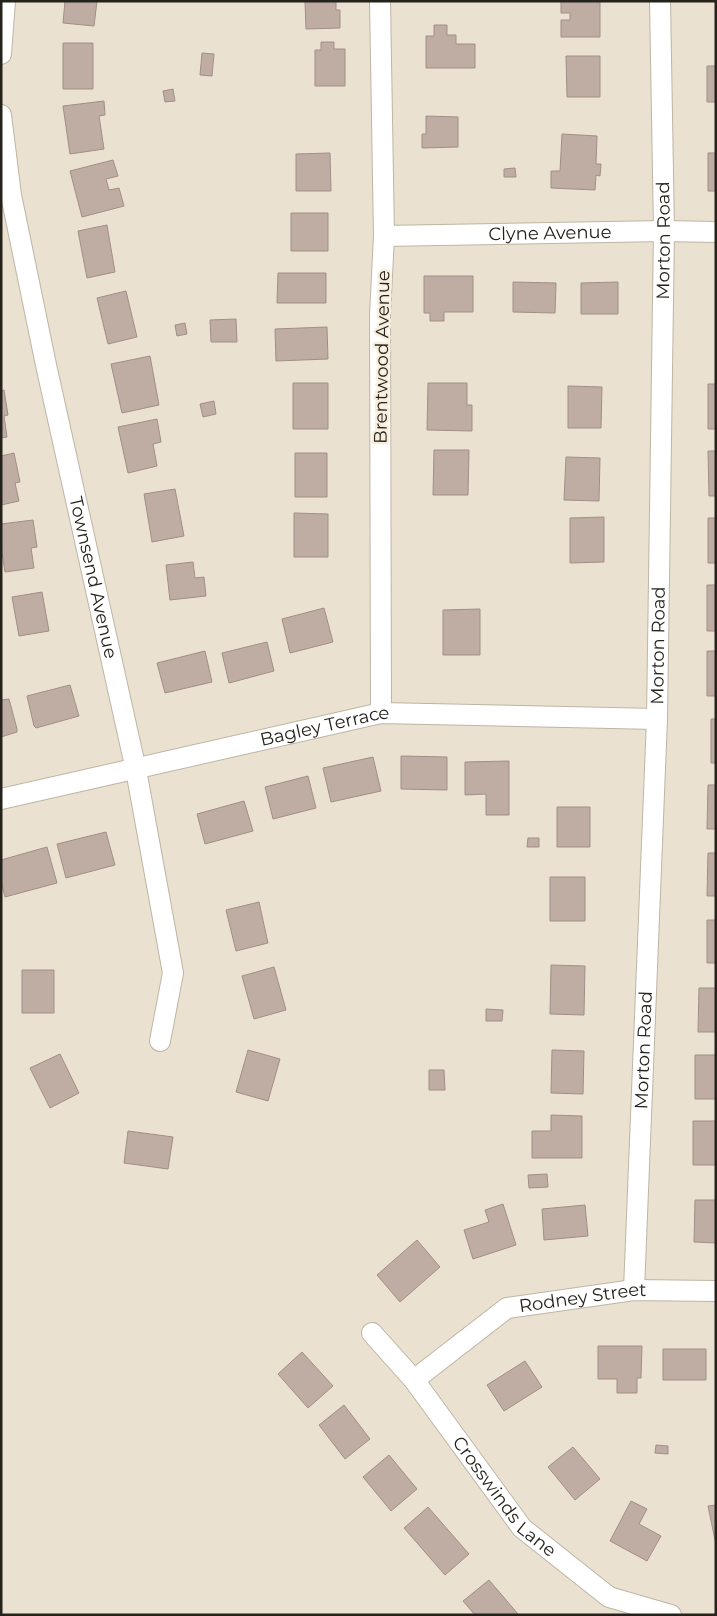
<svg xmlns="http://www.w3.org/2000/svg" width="717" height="1616" viewBox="0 0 717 1616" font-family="Montserrat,sans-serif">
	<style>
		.building { fill: #bfada4; stroke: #a08f87 }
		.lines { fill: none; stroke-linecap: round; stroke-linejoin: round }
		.street-casing { stroke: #beb5a5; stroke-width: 22 }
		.street { stroke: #fff; stroke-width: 20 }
		.labels { text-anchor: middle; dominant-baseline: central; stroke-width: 5; stroke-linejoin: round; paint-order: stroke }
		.street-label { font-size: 18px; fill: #25221c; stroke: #f8eede }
	</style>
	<rect width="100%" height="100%" fill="#eae1d1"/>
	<path class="building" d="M65 1H97L94 26 63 23Z
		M305 1H336V10H340V28L306 29Z
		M561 1H600V37H561V20H570V13H561Z
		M434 25H447V35H456V44H475V68H426V36H434Z
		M321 42H334V49H345V86H315V50H321Z
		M63 43H93V89H63Z
		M202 53 214 54 212 76 200 75Z
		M566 56H600V97H567Z
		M707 66H716V102H707Z
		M173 89 175 101 165 102 163 91Z
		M104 101 105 115 99 116 104 149 70 154 63 106Z
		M426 116 458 117V147L422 148V134H426Z
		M562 134 597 136 596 164H601L600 176 596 175 595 190 551 188V171H560Z
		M330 153 331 191H296V154Z
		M708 153H716V191H708Z
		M113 160 118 176 106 179 109 190 119 188 124 206 82 217 70 171Z
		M515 168 516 177H504V169Z
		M291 213H328V251H291Z
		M107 225 115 272 87 278 78 231Z
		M278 273H326V303H277Z
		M424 276H473V312H444V321H430V313H424Z
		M513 282 556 283 555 313 513 312Z
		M618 282V314H581V283Z
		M126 291 137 337 108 344 97 298Z
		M236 319 237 342H211L210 320Z
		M185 323 187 334 177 336 175 325Z
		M327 327 328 359 276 361 275 329Z
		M150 356 159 405 122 413 111 364Z
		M293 383H328V429H293Z
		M428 383H467V405H472V431L427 430Z
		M708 384H716V429H708Z
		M568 386 602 387 601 428H568Z
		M4 390 8 415 4 416 7 437 1 438V391Z
		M214 401 216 414 203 417 200 404Z
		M157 419 161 442 153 444 157 466 128 473 118 427Z
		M434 450H469L468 495H433Z
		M708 451H716V496H709Z
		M14 453 20 482 15 483 19 501 1 505V456Z
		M295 453H327V497H295Z
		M566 457 600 458 599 501 564 500Z
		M175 489 184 536 152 542 144 494Z
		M294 513 328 514V557H294Z
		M604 517V562L570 563V518Z
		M708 518H716V563H708Z
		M33 520 37 547 31 548 34 568 5 572 1 546V524Z
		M193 562 195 578 204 577 206 596 170 600 166 565Z
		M707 585H716V631H707Z
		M42 592 49 631 19 636 12 597Z
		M324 608 333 642 290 653 282 619Z
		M480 609V655H443V610Z
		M267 642 274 671 229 683 222 653Z
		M205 651 212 682 165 693 157 663Z
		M707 651H716V696H707Z
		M70 685 79 716 36 728 34 726 27 696Z
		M9 699 17 729V732L1 737V700Z
		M711 719H716V763H711Z
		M401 756 447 757V790L401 789Z
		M373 757 381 791 331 802 323 768Z
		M509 761V815H486V794L465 795V762Z
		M308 776 316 808 273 819 265 787Z
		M708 785H716V829H707Z
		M244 801 253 831 205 844 197 814Z
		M557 807H590V847H557Z
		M106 832 115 865 66 878 57 844Z
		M528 838H539V847H527Z
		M47 847 57 883 5 897 1 881V860Z
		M708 853H716V896H707Z
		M550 877H585V921H550Z
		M259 902 268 943 236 951 226 910Z
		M707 920H716V963H707Z
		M551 965 585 966 584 1015 550 1014Z
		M274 967 286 1010 254 1019 242 976Z
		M22 970H54V1013H22Z
		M699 988H716V1032H698Z
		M486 1009 503 1010 502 1021H486Z
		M248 1050 280 1059 268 1101 236 1092Z
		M552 1050 584 1051 583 1094 551 1093Z
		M60 1054 79 1093 50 1108 30 1068Z
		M695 1055H716V1099H695Z
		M429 1070H444L445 1090H429Z
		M551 1115 582 1116V1158H532V1131H551Z
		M693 1121H716V1165H693Z
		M128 1131 173 1137 168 1169 124 1163Z
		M547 1174 548 1187 529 1188 528 1175Z
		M695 1200H716V1243L694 1242Z
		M503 1204 516 1245 473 1259 464 1230 489 1222 485 1210Z
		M585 1205 588 1236 544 1240 542 1209Z
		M417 1240 440 1267 400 1302 377 1275Z
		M598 1346H642L641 1378H637V1393H617V1379H598Z
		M663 1349H706V1380H663Z
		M302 1352 333 1386 308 1408 278 1374Z
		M525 1361 542 1387 504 1411 487 1385Z
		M344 1405 370 1439 345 1459 319 1425Z
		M656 1445 668 1446V1454L655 1453Z
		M573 1447 600 1479 575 1500 548 1467Z
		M389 1455 417 1489 391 1511 363 1477Z
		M631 1501 647 1509 639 1524 661 1536 647 1561 610 1541Z
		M716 1505V1540H715L708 1506Z
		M428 1507 469 1554 445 1575 404 1528Z
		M489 1580 518 1614 517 1615H475L463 1601Z"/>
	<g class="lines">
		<defs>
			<g id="street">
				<path d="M380 1 384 236 380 315 381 713"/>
				<path d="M1 54 5 1"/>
				<path id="s1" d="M1 115 11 195 46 365 136 770 173 973 160 1041"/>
				<path id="s2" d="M384 236 664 231 716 232"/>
				<path id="s3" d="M1 799 381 713 657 719"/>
				<path id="s4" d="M634 1290 657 719 664 231 660 1"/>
				<path id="s5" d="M372 1333 414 1380 522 1528 609 1597 671 1615"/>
				<path id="s6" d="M414 1380 507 1308 634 1290 716 1291"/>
			</g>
		</defs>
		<use href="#street" class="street-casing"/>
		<use href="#street" class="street"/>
	</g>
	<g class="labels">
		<g class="street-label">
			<text stroke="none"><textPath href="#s2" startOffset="166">Clyne Avenue</textPath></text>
			<text stroke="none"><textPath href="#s4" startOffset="1050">Morton Road</textPath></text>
			<text transform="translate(382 357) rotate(-89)">Brentwood Avenue</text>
			<text stroke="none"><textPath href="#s1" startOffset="472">Townsend Avenue</textPath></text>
			<text stroke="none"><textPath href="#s4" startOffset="645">Morton Road</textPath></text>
			<text stroke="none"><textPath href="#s3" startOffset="332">Bagley Terrace</textPath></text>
			<text stroke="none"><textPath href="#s4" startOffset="240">Morton Road</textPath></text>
			<text stroke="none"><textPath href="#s6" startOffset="194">Rodney Street</textPath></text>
			<text stroke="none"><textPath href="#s5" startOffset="211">Crosswinds Lane</textPath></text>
		</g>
	</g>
	<rect width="717" height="1616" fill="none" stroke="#25221c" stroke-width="5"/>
</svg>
